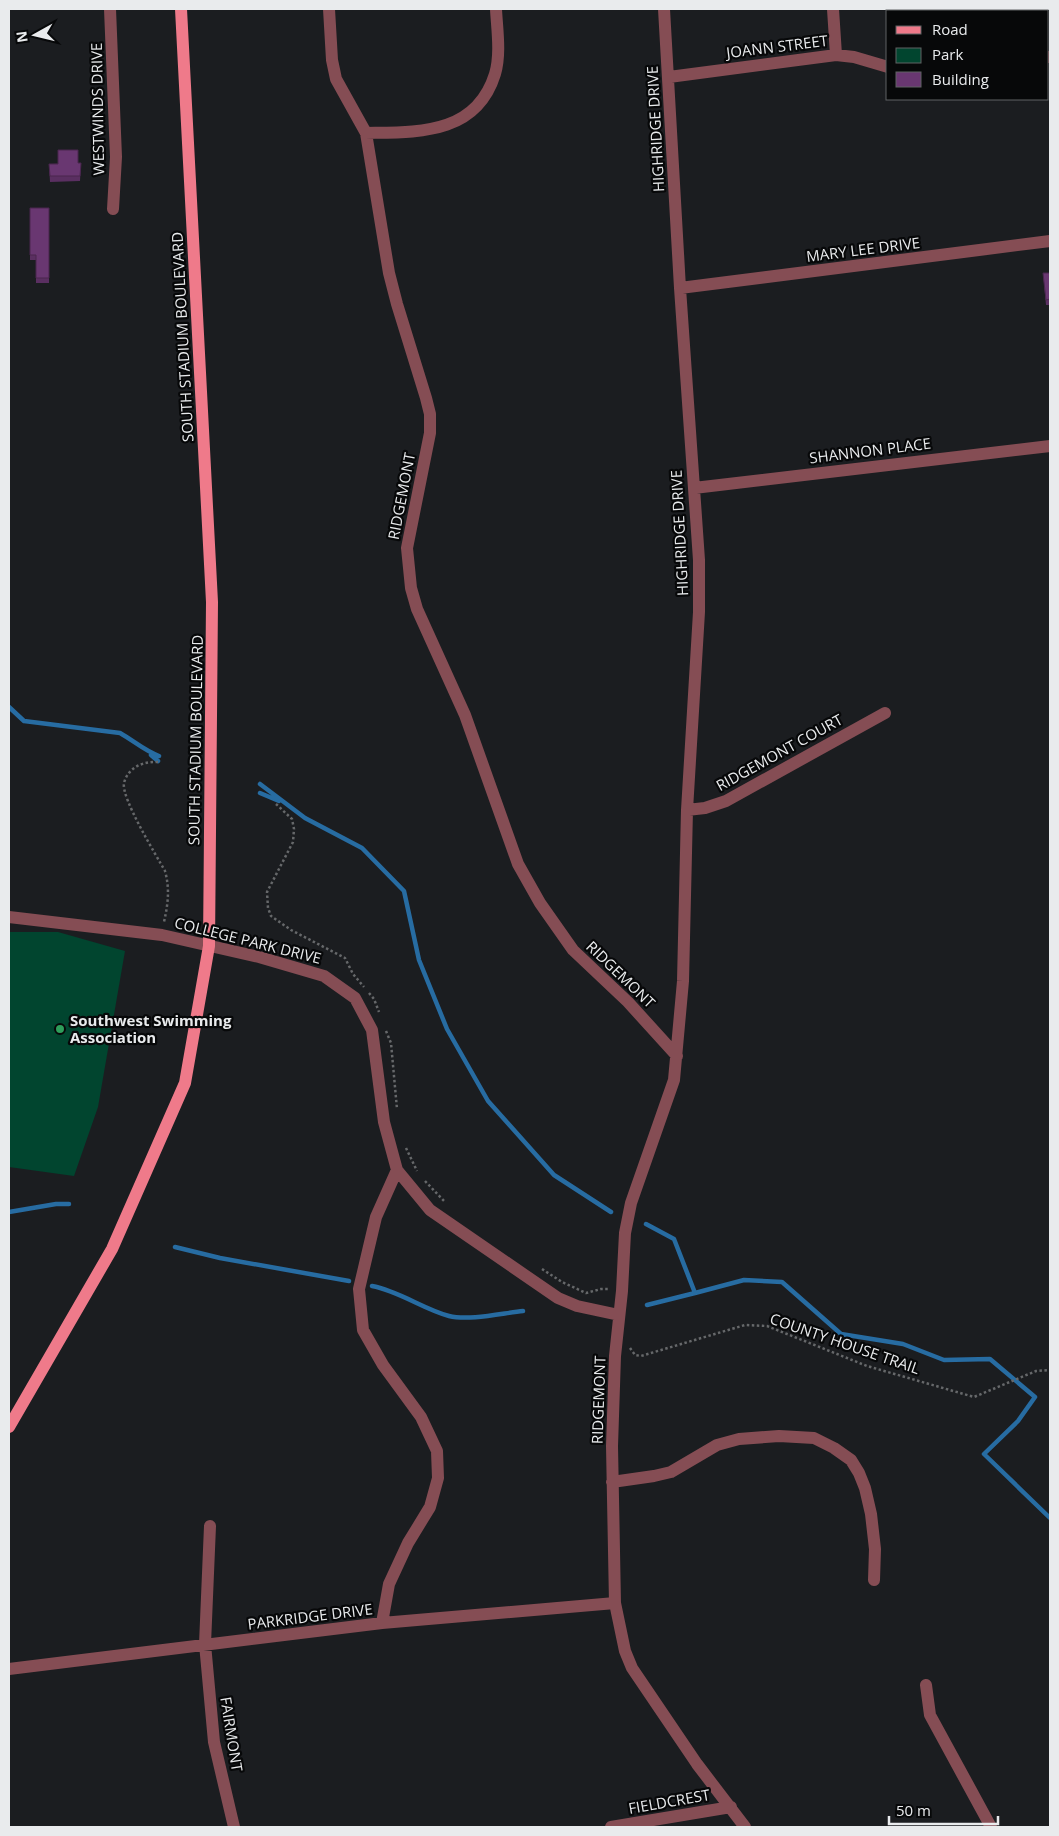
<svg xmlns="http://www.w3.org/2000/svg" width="1059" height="1836" viewBox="0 0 1059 1836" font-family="'Open Sans',sans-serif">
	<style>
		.green { fill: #01452f }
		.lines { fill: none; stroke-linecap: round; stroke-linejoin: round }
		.stream { stroke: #276ca2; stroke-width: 4.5 }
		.path { stroke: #66686a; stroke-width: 2.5; stroke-dasharray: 2.5 2.5; stroke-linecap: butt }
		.minor { stroke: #854d54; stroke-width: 12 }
		.major { stroke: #ef7a8a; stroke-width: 12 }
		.wall { fill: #5a2f61 }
		.building { fill: #693771; stroke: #4a264f }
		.leisure-dot { fill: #2e9e5b; stroke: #070809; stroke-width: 2 }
		.labels { text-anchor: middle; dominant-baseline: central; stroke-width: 4.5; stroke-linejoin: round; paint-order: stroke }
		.street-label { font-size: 15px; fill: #e9ebed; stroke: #070809 }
		.poi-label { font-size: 15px; font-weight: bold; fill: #e9ebed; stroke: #070809; text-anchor: start }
	</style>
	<rect width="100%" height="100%" fill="#1b1d20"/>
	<path class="green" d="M9 932H58L125 951 98 1107 74 1176 9 1167Z"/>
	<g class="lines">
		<path class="stream" d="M9 707 24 721 120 733C134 741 145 751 159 756
			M151 755 158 761
			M260 784 305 818 362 848 404 891 419 960 447 1029 488 1101 554 1175 611 1212
			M260 793 279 801
			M9 1212 56 1204H69
			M646 1224 674 1239 695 1293 744 1280 782 1282 841 1334 903 1344 944 1360 990 1359 1035 1397 1018 1421 984 1454 1050 1518
			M175 1247 220 1258 349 1281
			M372 1286C399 1291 423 1309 449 1316 469 1321 503 1313 523 1311
			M647 1305 695 1293"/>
		<path class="path" d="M158 762C144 761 128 767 124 783 121 798 156 855 165 871 170 889 168 904 164 922
			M276 804 292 819 294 829 293 842 267 892 268 908 271 916 291 930 345 958 353 974 364 987
			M369 993 374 999 379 1012
			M386 1031 391 1043 397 1109
			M406 1148 417 1171
			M425 1181 445 1202
			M542 1269 562 1282 586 1293 601 1289H610
			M630 1348 635 1355 641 1356 745 1325 767 1326 867 1366 974 1397 1036 1371 1050 1370"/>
		<path class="minor" d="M110 9 116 157 113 209
			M329 9 332 60 336 79 366 133C418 132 476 135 495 74 501 54 497 29 496 9
			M664 9 680 288 699 560V612L687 810 683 981 674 1080 631 1203 625 1233 622 1291 615 1356 612 1446 615 1603 625 1651 632 1668 697 1764 745 1827
			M833 9 836 55
			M1048 57H1050
			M669 77 836 55 854 57 888 67
			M366 133 389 273 397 304 426 398 430 414V433L407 548 411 588 417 609 465 715 518 864 540 903 573 950 628 1002 677 1056
			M680 288 1050 241
			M694 488 1050 446
			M687 810 705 808 726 801 885 713
			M9 917 162 935 259 957 324 976 355 998 372 1030 384 1122 397 1170 430 1210 558 1298 577 1306 619 1315
			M612 1482 654 1476 671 1472 717 1445 739 1439 779 1436 814 1438 834 1448 851 1460 859 1473 865 1488 871 1514 875 1549 874 1580
			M210 1526 205 1644 214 1742 234 1827
			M382 1623 389 1584 408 1543 430 1507 438 1478 437 1451 421 1417 383 1365 363 1330 359 1289 376 1217 397 1170
			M9 1669 382 1623 615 1603
			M926 1685 930 1715 991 1827
			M611 1827 731 1807"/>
		<path class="major" d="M9 1427 112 1249 185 1083 209 946 212 602 181 9"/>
	</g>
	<path class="wall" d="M81 163 80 181 50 182 49 164Z
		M30 208H49V283H36V260H30Z
		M1043 273H1050V305H1046Z"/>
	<path class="building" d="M58 150H78V163H81L80 176H50L49 164H58Z
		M30 208H49V278H36V255H30Z
		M1043 273H1050V299L1046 300Z"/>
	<circle class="leisure-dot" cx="60" cy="1029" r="5"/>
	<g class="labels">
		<g class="street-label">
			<text transform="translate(777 46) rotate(-7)">JOANN STREET</text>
			<text transform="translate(97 109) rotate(-91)">WESTWINDS DRIVE</text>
			<text transform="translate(655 129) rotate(-93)">HIGHRIDGE DRIVE</text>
			<text transform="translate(863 249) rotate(-7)">MARY LEE DRIVE</text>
			<text transform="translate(182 337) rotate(-93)">SOUTH STADIUM BOULEVARD</text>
			<text transform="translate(870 450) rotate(-7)">SHANNON PLACE</text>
			<text transform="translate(401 496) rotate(-79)">RIDGEMONT</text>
			<text transform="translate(679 533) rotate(-93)">HIGHRIDGE DRIVE</text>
			<text transform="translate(195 740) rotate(-89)">SOUTH STADIUM BOULEVARD</text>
			<text transform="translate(779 752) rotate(-29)">RIDGEMONT COURT</text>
			<text transform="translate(248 940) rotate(14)">COLLEGE PARK DRIVE</text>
			<text transform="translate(621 974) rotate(44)">RIDGEMONT</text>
			<text transform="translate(845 1343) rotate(19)">COUNTY HOUSE TRAIL</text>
			<text transform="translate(598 1400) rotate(-88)">RIDGEMONT</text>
			<text transform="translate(310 1616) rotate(-7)">PARKRIDGE DRIVE</text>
			<text transform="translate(232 1734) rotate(81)">FAIRMONT</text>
			<text transform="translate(669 1801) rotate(-10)">FIELDCREST</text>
		</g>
		<g class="poi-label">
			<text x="70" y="1020">Southwest Swimming<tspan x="70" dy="17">Association</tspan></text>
		</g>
	</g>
	<rect width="1059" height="1836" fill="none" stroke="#e9ebed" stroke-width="20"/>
	<rect x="886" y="10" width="162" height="90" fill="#070809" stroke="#616364"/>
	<rect x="896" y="26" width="25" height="8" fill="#ef7a8a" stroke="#616364"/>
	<text x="932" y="35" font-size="15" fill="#e9ebed">Road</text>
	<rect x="896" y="48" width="25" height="15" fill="#01452f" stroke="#616364"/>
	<text x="932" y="60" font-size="15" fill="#e9ebed">Park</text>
	<rect x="896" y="72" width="25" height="15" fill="#693771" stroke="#616364"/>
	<text x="932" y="85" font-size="15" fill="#e9ebed">Building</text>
	<g transform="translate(35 35) rotate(262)" stroke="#070809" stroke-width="4" paint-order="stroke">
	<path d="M0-4L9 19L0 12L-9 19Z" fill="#e9ebed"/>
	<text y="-8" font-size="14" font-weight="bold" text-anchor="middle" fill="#e9ebed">N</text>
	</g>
	<path d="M889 1816v8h109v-8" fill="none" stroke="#e9ebed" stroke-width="2.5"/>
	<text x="896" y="1816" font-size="15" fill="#e9ebed" stroke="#070809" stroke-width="4" paint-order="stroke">50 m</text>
</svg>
